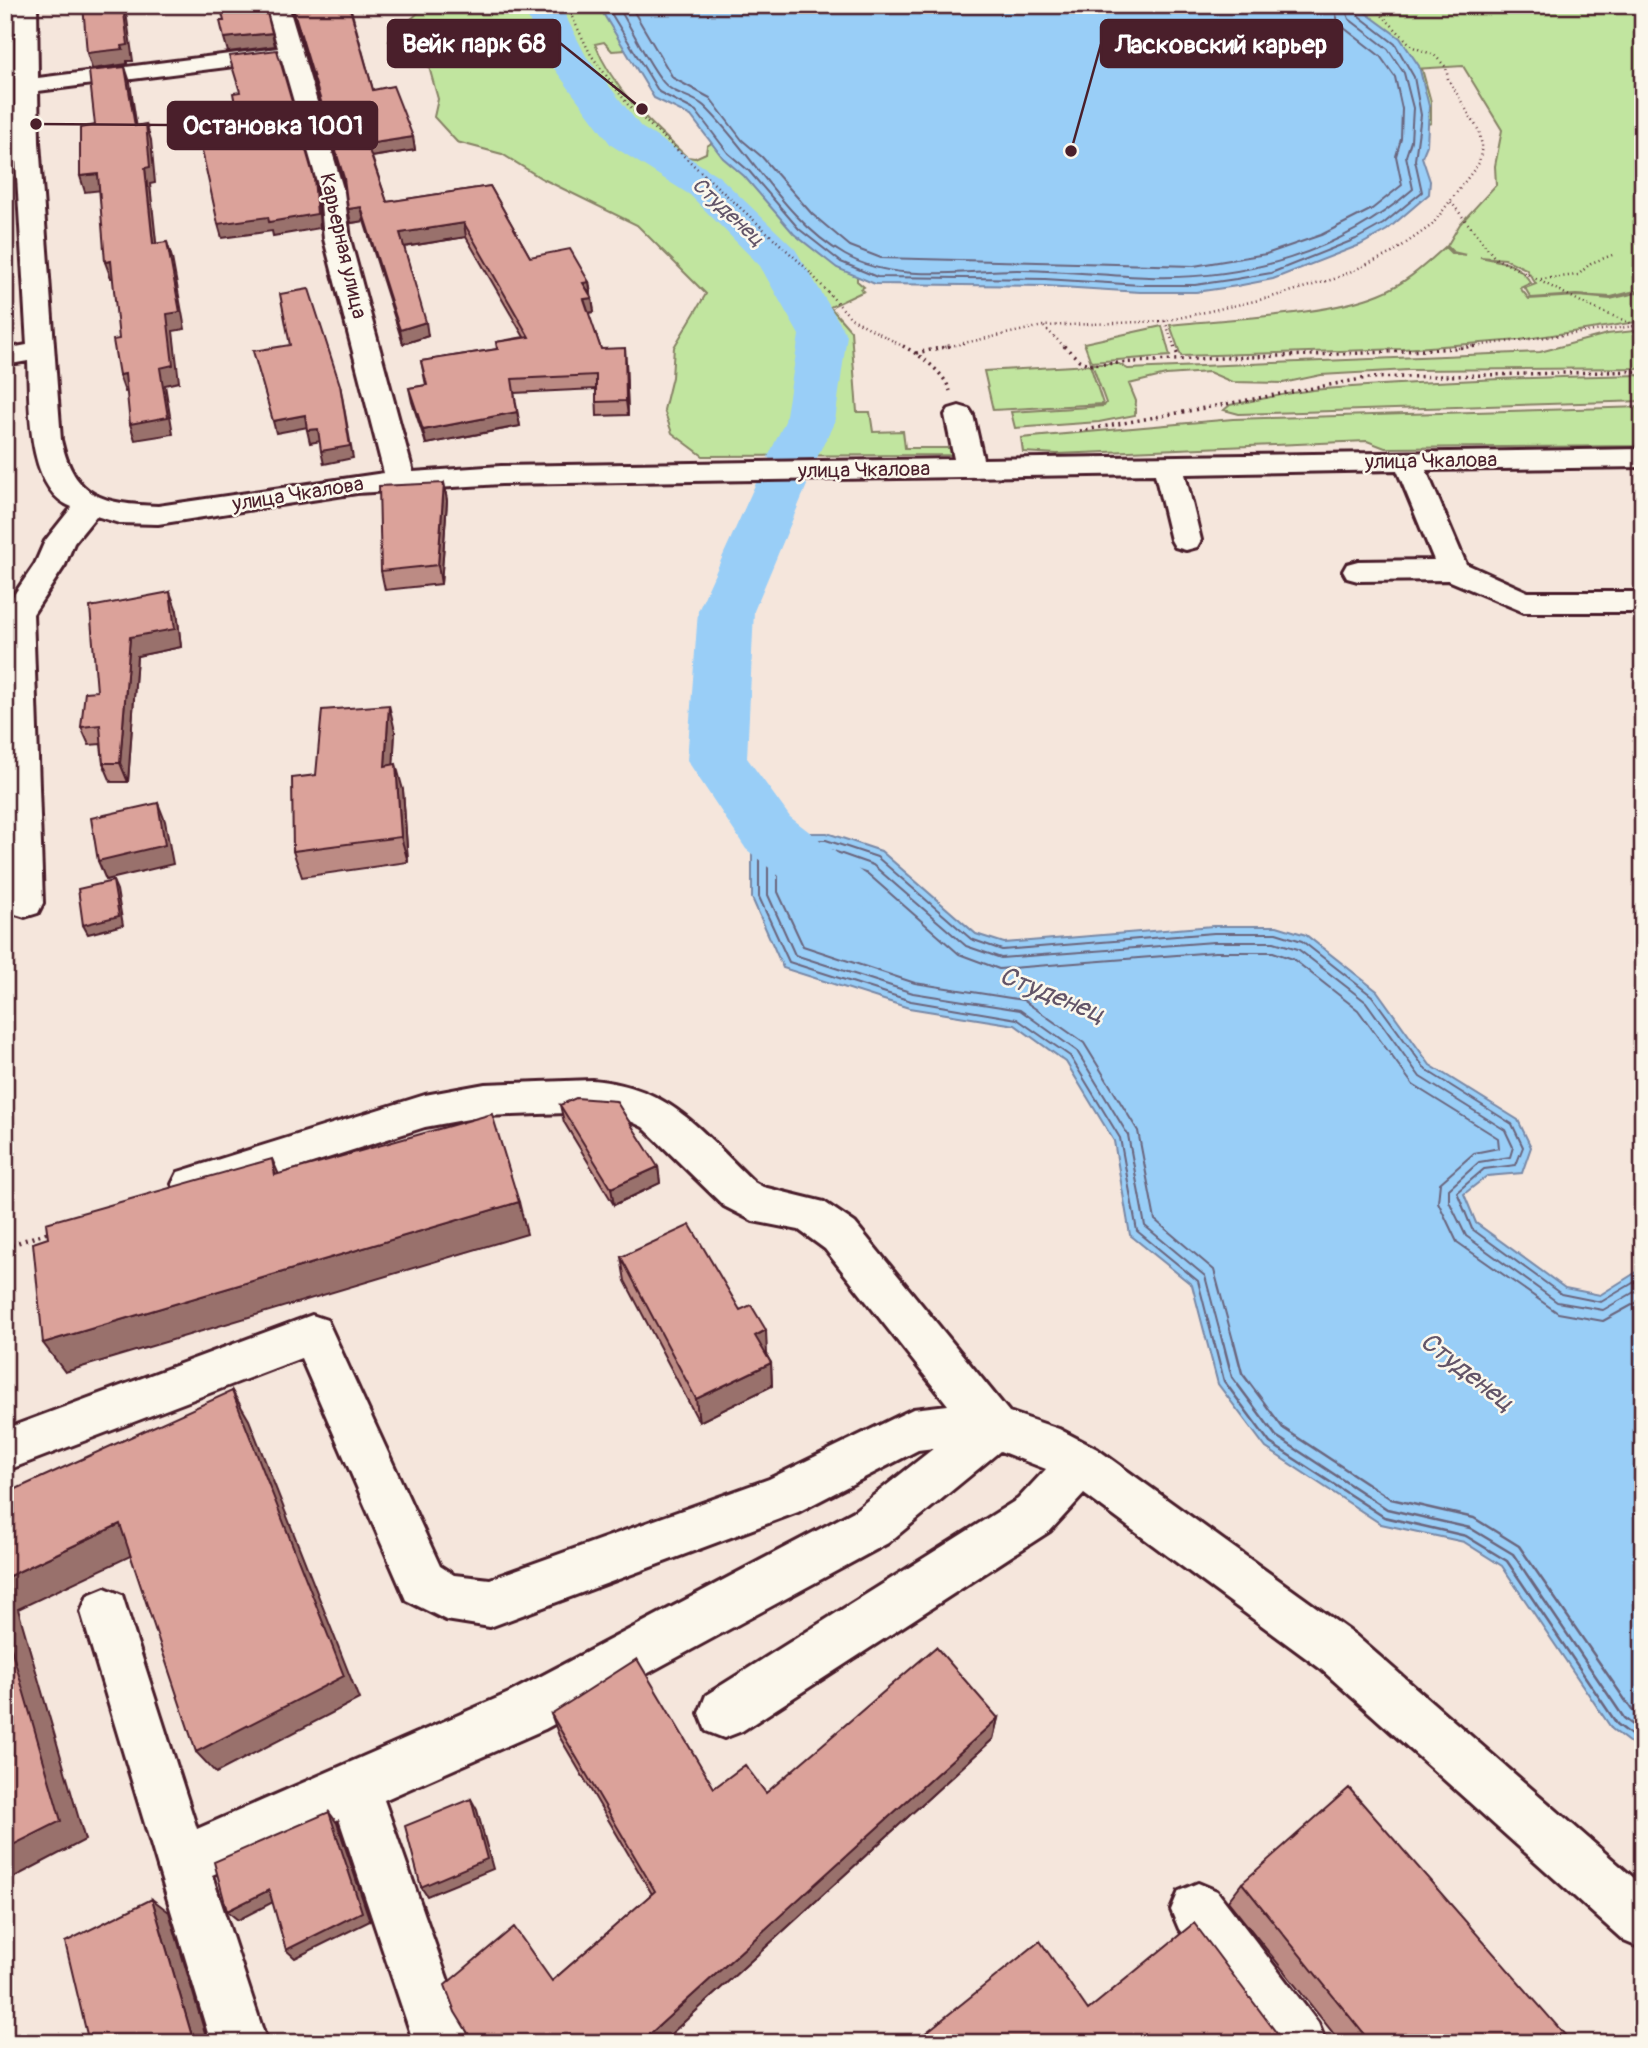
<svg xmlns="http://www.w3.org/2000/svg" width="1648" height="2048" viewBox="0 0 1648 2048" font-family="Pangolin,sans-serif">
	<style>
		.green { fill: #c1e59f; stroke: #868265; stroke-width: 2 }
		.water { fill: #99cef7; stroke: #7988a5; stroke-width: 2 }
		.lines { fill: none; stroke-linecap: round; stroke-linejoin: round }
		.shore-far1 { stroke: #6a657d; stroke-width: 2 }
		.shore { stroke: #6a657d; stroke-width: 2.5 }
		.river { fill: #99cef7; fill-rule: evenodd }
		.minor-casing { stroke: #4a1f2b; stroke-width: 6 }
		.path-far2 { stroke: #4a1f2b; stroke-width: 2.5; stroke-dasharray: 1 3.5; stroke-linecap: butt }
		.path-far1 { stroke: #4a1f2b; stroke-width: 3.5; stroke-dasharray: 2 4.5; stroke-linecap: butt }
		.path { stroke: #4a1f2b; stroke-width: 4.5; stroke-dasharray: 2 5; stroke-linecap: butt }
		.minor { fill: #fbf7ec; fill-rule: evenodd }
		.wall { fill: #bc8b84; stroke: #4a1f2b; stroke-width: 2 }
		.shaded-wall { fill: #99716c; stroke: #4a1f2b; stroke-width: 2 }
		.building { fill: #dba29a; stroke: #4a1f2b; stroke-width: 2 }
		.labels { text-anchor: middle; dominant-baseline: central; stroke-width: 5; stroke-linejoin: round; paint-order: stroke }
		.far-water-label { font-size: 21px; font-style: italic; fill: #625468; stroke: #fbf7ec }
		.far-street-label { font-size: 21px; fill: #4a1f2b; stroke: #fbf7ec }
		.water-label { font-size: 26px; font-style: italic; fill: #625468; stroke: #fbf7ec }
		.leader { fill: none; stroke: #4a1f2b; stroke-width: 2.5 }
		.callout-dot { fill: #4a1f2b; stroke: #fbf7ec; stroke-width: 2.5 }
		.callout { fill: #4a1f2b; stroke: #4a1f2b; stroke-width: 2.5 }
		.callout-label { font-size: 26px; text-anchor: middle; font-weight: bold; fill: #fff }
	</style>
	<rect width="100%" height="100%" fill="#f5e6dc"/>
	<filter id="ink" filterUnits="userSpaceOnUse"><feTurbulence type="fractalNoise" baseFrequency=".0143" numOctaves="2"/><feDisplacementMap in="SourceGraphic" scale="14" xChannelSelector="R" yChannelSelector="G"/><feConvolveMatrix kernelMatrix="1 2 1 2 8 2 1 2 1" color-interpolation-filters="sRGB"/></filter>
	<g filter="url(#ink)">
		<path class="green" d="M424 5H619L641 49 612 51 604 42 595 44C614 91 650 123 687 157L695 158 706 153 707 146 719 138 857 271V281L864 287 861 289 864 291 830 307 851 331 857 412H870L873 432 903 431 905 448H955L956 455 703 456 672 433 664 410 672 377 674 347 706 294 637 225 541 178 502 154 457 142 434 117 438 99 424 49 389 41C397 25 415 21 424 5Z
			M1333 5H1629L1643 11V88L1637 106 1638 118 1643 126V293L1635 291 1611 297 1576 295 1531 298 1525 288 1536 284 1526 269 1505 259 1480 257C1503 262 1517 262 1531 283L1520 288 1529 299 1578 296 1610 299 1636 293 1643 295V321L1520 340 1403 349 1181 356 1170 325C1230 318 1325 316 1379 294 1405 284 1425 265 1445 247L1451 253 1466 255 1453 252 1447 246 1460 224 1496 185 1495 166 1502 130 1463 66 1414 69H1422L1431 102V123L1425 125Z
			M1162 326 1170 356 1091 362 1084 343Z
			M1643 330V368L1408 370 1321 375 1283 383 1232 382 1209 372 1166 375 1129 384 1136 401 1135 415 1099 422 1015 428 1011 412 1104 406 1106 403 1092 364H1119L1128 369 1540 352 1607 334Z
			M1090 365 1103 404 993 410 984 371Z
			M1643 375V401L1239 414 1224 410 1230 405C1261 400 1293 391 1324 389 1430 381 1536 377 1643 375Z
			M1643 407V446L1385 448 1367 441 1057 454 1023 452 1021 438 1233 419Z"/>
		<path class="water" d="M598 5H1355L1400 38 1419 66 1429 106 1427 145 1422 157 1430 181 1429 194 1387 230 1360 245 1273 279 1237 286 1196 292H1140L1045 286 875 284 837 268 794 234 744 176 723 158 691 116 654 98Z
			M768 833H827L881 851 976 934 1004 943 1213 926H1277L1306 935 1377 991 1430 1065 1518 1120 1531 1147 1522 1173 1487 1176 1464 1194 1476 1223 1565 1288 1600 1295 1643 1268V1753L1612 1729 1502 1566 1464 1542 1381 1524 1266 1448 1218 1384 1192 1285 1130 1235 1114 1141 1066 1062 1015 1025 909 1008 783 968 752 898V850Z"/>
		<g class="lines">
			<path class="shore-far1" d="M606 5 659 92 696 111 728 153 749 171 799 229 841 262 877 277 1045 279 1140 285H1195L1236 279 1271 273 1356 239 1383 224 1422 192 1415 160 1421 115 1414 77 1395 44 1359 16 1353 5
				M617 5C633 30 645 59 663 82 673 95 692 95 704 106 753 153 784 220 845 255 895 284 962 270 1017 270 1061 270 1105 276 1149 277 1245 280 1340 253 1413 189L1406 156 1411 141 1413 108 1404 73 1388 49 1349 19 1344 5
				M630 5 673 78 710 98 742 140 762 157 812 214 850 246 881 258 1194 266 1266 254 1321 235 1372 209 1402 185 1396 156 1401 139 1402 109 1395 77 1380 56 1339 24 1333 5
				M1214 1344 1198 1281 1137 1231 1120 1138 1070 1056 1017 1019 911 1001 789 962 759 897V853L772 840H826L877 857 971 939 1002 950 1214 933H1276L1302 941 1372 996 1426 1070 1512 1124 1523 1147 1516 1165 1484 1169 1457 1192 1472 1229 1561 1294 1601 1302 1643 1277
				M1223 1344 1205 1276 1145 1226 1128 1135 1077 1051 1020 1010 913 993 795 955 768 895V856L776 848H825L873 865 966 946 1001 958 1214 942H1274L1298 949 1366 1002 1420 1077 1505 1130 1513 1147 1510 1157 1479 1162 1449 1189V1201L1466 1236 1557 1302 1603 1310 1643 1287
				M1234 1344 1214 1270 1155 1220 1138 1131 1084 1043 1023 1000 915 983 803 946 778 892V861L823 859 868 874 959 954 999 969 1215 952H1273L1293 959 1358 1010 1413 1085 1498 1138 1499 1148 1474 1153 1440 1183 1438 1202 1457 1242 1558 1313 1603 1321 1643 1299"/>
			<path class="shore" d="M1214 1342 1224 1381 1270 1443 1384 1517 1466 1536 1507 1561 1617 1724 1643 1744
				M1223 1342 1232 1377 1276 1436 1387 1509 1470 1528 1513 1554 1624 1718 1643 1733
				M1234 1342 1242 1373 1283 1428 1391 1499 1474 1518 1519 1546 1632 1710 1643 1719"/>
			<path class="river" d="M522 5H560L586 56 641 127 720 177 795 249 847 335 835 421 812 468 794 472 800 474 807 485 754 611 747 758 790 817 864 874 873 891 864 908 841 915 818 908 746 849 687 760 698 611 755 485 762 474 781 469 776 468 768 457 785 421 799 335 760 266 690 195 611 145 547 59Z"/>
			<defs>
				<path id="minor" d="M15 5H37L38 78 278 48 266 5H288L344 192 350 239 413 472 501 466 954 459 945 415 949 409 959 406 969 409 973 415 983 459 1643 449V467L1426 470 1466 564 1528 592H1643V612H1524L1448 580 1358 581 1347 578 1343 571 1347 564 1358 561 1434 560 1397 470 1185 474 1201 540 1197 547 1186 550 1175 547 1171 540 1155 474 501 484 357 493 158 524 119 523 96 516 74 543 65 565 33 614 43 903 38 913 25 917 12 913 7 903 5 608 35 564 45 541 72 507C25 489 30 401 28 361L5 365V349L27 345 15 142ZM282 60 320 192 324 239 384 473 158 506C103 504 74 498 61 440L39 142 38 91Z
					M592 1080C672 1087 699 1130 754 1182L763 1187 824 1202 855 1223 1009 1412 1059 1429 1097 1449 1355 1635 1643 1886V1949L1624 1941 1321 1669 1084 1494 1050 1531 742 1731 724 1738 706 1731 699 1713 706 1695 1018 1499 1046 1469 1000 1451 888 1543 545 1729 384 1800 470 2043H414L339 1819 212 1875 267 2043H211L81 1612 88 1595 105 1588 122 1595 197 1829 509 1693 854 1511 934 1448 918 1450 798 1512 490 1627 446 1620 406 1600 301 1358 5 1471V1429L312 1315 327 1320 440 1566 454 1575 490 1579 769 1479 913 1409 948 1405 825 1249 799 1230 753 1221 724 1206 643 1127 618 1115 592 1112 485 1116 425 1127 193 1201 178 1196 172 1184 178 1172 425 1095 485 1084Z
					M1198 1883 1217 1891 1318 2023 1326 2043H1264L1179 1929 1171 1910 1179 1891Z"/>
			</defs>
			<use href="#minor" class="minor-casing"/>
			<path class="path-far2" d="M566 5 591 55 629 106 805 267 851 318 906 348
				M1451 202 1495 258 1593 308 1633 324
				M1541 279 1578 275 1591 263 1615 254
				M1165 321 1175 348
				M1044 327 1066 348
				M941 348 1043 326 1165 321 1268 298 1334 279 1392 253 1432 225 1479 163 1482 146 1479 131 1448 79 1446 67 1434 55 1413 47 1372 5
				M1458 348 1643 325"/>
			<path class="path-far1" d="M903 346C920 355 944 372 950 391
				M1064 346 1079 360 1090 365C1220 355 1349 357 1479 346
				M1174 346 1179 358
				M916 353 950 346
				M1080 431 1367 378 1643 371"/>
			<path class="path" d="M5 1247 52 1231"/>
			<use href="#minor" class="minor"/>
		</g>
		<path class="wall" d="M291 5H352L350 6 373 90 413 137 415 150 372 157 387 202 490 186 530 257 589 282 594 312 588 313 601 349 626 362 628 415 597 416 596 389 514 393 520 426 426 444 412 402 409 388 426 385 421 361 497 349 496 342 524 337 466 237 404 247 428 336 403 344 364 221 351 223 345 185Z
			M444 483 447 501 441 584 385 590 381 571Z
			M177 611 181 647 137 656 128 782H111L103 763 101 744 89 745 81 727 97 691Z
			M395 731 393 765 403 790 408 862 302 877 293 851 316 775Z
			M5 899 14 916 13 928 5 929Z
			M560 1105 658 1167 660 1183 614 1205 564 1122Z
			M621 1257 740 1310 767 1354H766L771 1363 772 1386 699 1422 625 1281Z
			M551 1714 714 1788 766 1793 998 1718 993 1739 661 2043H474L552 1981 652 1894 559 1736Z
			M1242 1883 1572 2043H1341L1228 1901Z"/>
		<path class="shaded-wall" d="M123 5H125L133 61H127V64L92 69 87 53 122 46Z
			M272 33 275 46 228 52 224 38Z
			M125 67 130 82 139 142 135 126Z
			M146 124 151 140 155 183 150 184 158 260 153 244 145 168Z
			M413 137 415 150 370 157 367 144Z
			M98 174 103 190 85 192 80 176Z
			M314 178 317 192 320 228 273 236 272 231 222 238 218 224Z
			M361 207 364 221 351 223 348 209Z
			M464 223 466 237 403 247 400 233Z
			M167 242 172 258 185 329 173 331 179 382 165 385 173 434 135 440 130 424 160 368 167 314Z
			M111 261 116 278H111L105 262Z
			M589 282 591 296 583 283Z
			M592 298 594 312 586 313 584 299Z
			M426 322 428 336 403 344 400 330Z
			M625 348 626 362 628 415 626 401Z
			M125 374 131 391 125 392 119 375Z
			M340 385 353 458 324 464 321 451Z
			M517 412 520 426 426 444 423 430Z
			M305 415 308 427 276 433 273 421Z
			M318 429 321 441 310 443 307 430Z
			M444 483 447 501 441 584 438 565Z
			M170 592 177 611 181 647 137 656 128 782 120 763 130 637Z
			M389 705 395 731 392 792 385 766Z
			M396 764 403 790 408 862 401 837Z
			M158 803 165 821 173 864 106 880 98 861Z
			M113 881 117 890 123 925 88 934 83 925Z
			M5 899 14 916 13 928 5 913Z
			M272 1159 286 1191 275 1175Z
			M658 1167 660 1183 614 1205 611 1188Z
			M519 1202 527 1234 65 1372 43 1343Z
			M766 1330 767 1354 756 1359 755 1336Z
			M771 1363 772 1386 699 1422 696 1399Z
			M232 1391 249 1420 359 1699 216 1773 196 1752Z
			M120 1524 141 1551 18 1609 85 1840 5 1882V1578Z
			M998 1718 993 1739 661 2043H640Z
			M471 1799 477 1810 493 1869 427 1896 421 1887Z
			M329 1812 337 1823 370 1921 295 1958 286 1950Z
			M269 1890 279 1899 238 1920 227 1911Z
			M152 1899 169 1912 208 2043H194Z"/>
		<path class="building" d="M83 5H123L128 45 122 46 123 49 87 53Z
			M220 5H265L272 33 224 38 220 21H224Z
			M292 5H349L373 90 393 86 413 137 367 144 387 202 490 186 530 257 570 249 589 282 583 283 592 298 584 299 601 349 625 348 626 401 596 402V375L512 379 517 412 423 430 409 388 427 385 421 361 498 349 496 342 529 337 464 223 400 233 426 322 400 330 361 207 348 209 344 178Z
			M277 50 314 178 317 214 269 222 268 217 218 224 199 137 240 132 233 93 240 92 229 56Z
			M125 67 135 126 146 124 150 167 145 168 153 244 167 242 180 312 167 314 173 365 160 368 168 417 130 424 125 374 119 375 113 340 119 339 111 261 105 262 98 174 80 176V128L95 125 89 71Z
			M309 289 340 385 350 446 321 451 318 429 307 430 305 415 273 421 253 351 290 345 280 294Z
			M444 483 438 565 381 571 379 486Z
			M170 592 175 629 130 637 120 763H103L100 725 81 727 85 692 97 691 90 607Z
			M389 705 385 766 396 764 401 837 293 851 292 778 316 775 322 710Z
			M158 803 165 845 98 861 91 818Z
			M113 881 119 916 83 925 78 889Z
			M576 1098 616 1101 658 1167 611 1188 560 1105Z
			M492 1114 519 1202 43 1343 33 1243 48 1238 46 1223 272 1159 275 1175Z
			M690 1225 740 1310 751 1305 766 1330 755 1336 771 1363 696 1399 621 1257Z
			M232 1391 344 1676 196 1752 120 1524 5 1578V1494Z
			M5 1627 61 1821 5 1849Z
			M936 1647 998 1718 640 2043H474L455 2012 445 1985 514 1927 552 1981 655 1891 551 1714 637 1659 714 1788 745 1765 766 1793Z
			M1349 1788 1572 2043H1371L1242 1883Z
			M471 1799 487 1859 421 1887 405 1826Z
			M329 1812 362 1912 286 1950 269 1890 227 1911 214 1862Z
			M152 1899 194 2043H89L65 1942Z
			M1194 1923 1284 2043H913L1040 1941 1088 2010Z"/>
	</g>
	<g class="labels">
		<g class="far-water-label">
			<text transform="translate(728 212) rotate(43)">Студенец</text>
		</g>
		<g class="far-street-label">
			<text transform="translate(343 246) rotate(77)">Карьерная улица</text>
			<text transform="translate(1431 461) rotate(-1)">улица Чкалова</text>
			<text transform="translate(864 470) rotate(-1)">улица Чкалова</text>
			<text transform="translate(298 494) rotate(-9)">улица Чкалова</text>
		</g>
		<g class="water-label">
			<text transform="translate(1052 995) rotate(22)">Студенец</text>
			<text transform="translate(1467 1372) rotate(38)">Студенец</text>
		</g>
	</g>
	<path class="leader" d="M642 109L560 43M1071 151L1101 44M36 124L168 125"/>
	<g class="callout-dot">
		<circle cx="642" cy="109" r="7"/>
		<circle cx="1071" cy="151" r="7"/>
		<circle cx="36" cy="124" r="7"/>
	</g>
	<g class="callout">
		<rect x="388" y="20" width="172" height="47" rx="7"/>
		<rect x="1101" y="20" width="241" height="47" rx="7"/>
		<rect x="168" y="102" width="209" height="47" rx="7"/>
	</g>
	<g class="callout-label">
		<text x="474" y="52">Вейк парк 68</text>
		<text x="1221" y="53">Ласковский карьер</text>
		<text x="273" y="134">Остановка 1001</text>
	</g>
	<rect width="1648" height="2048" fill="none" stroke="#fbf7ec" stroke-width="28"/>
	<rect x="14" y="14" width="1620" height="2020" fill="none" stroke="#4a1f2b" stroke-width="2.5" filter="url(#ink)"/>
</svg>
